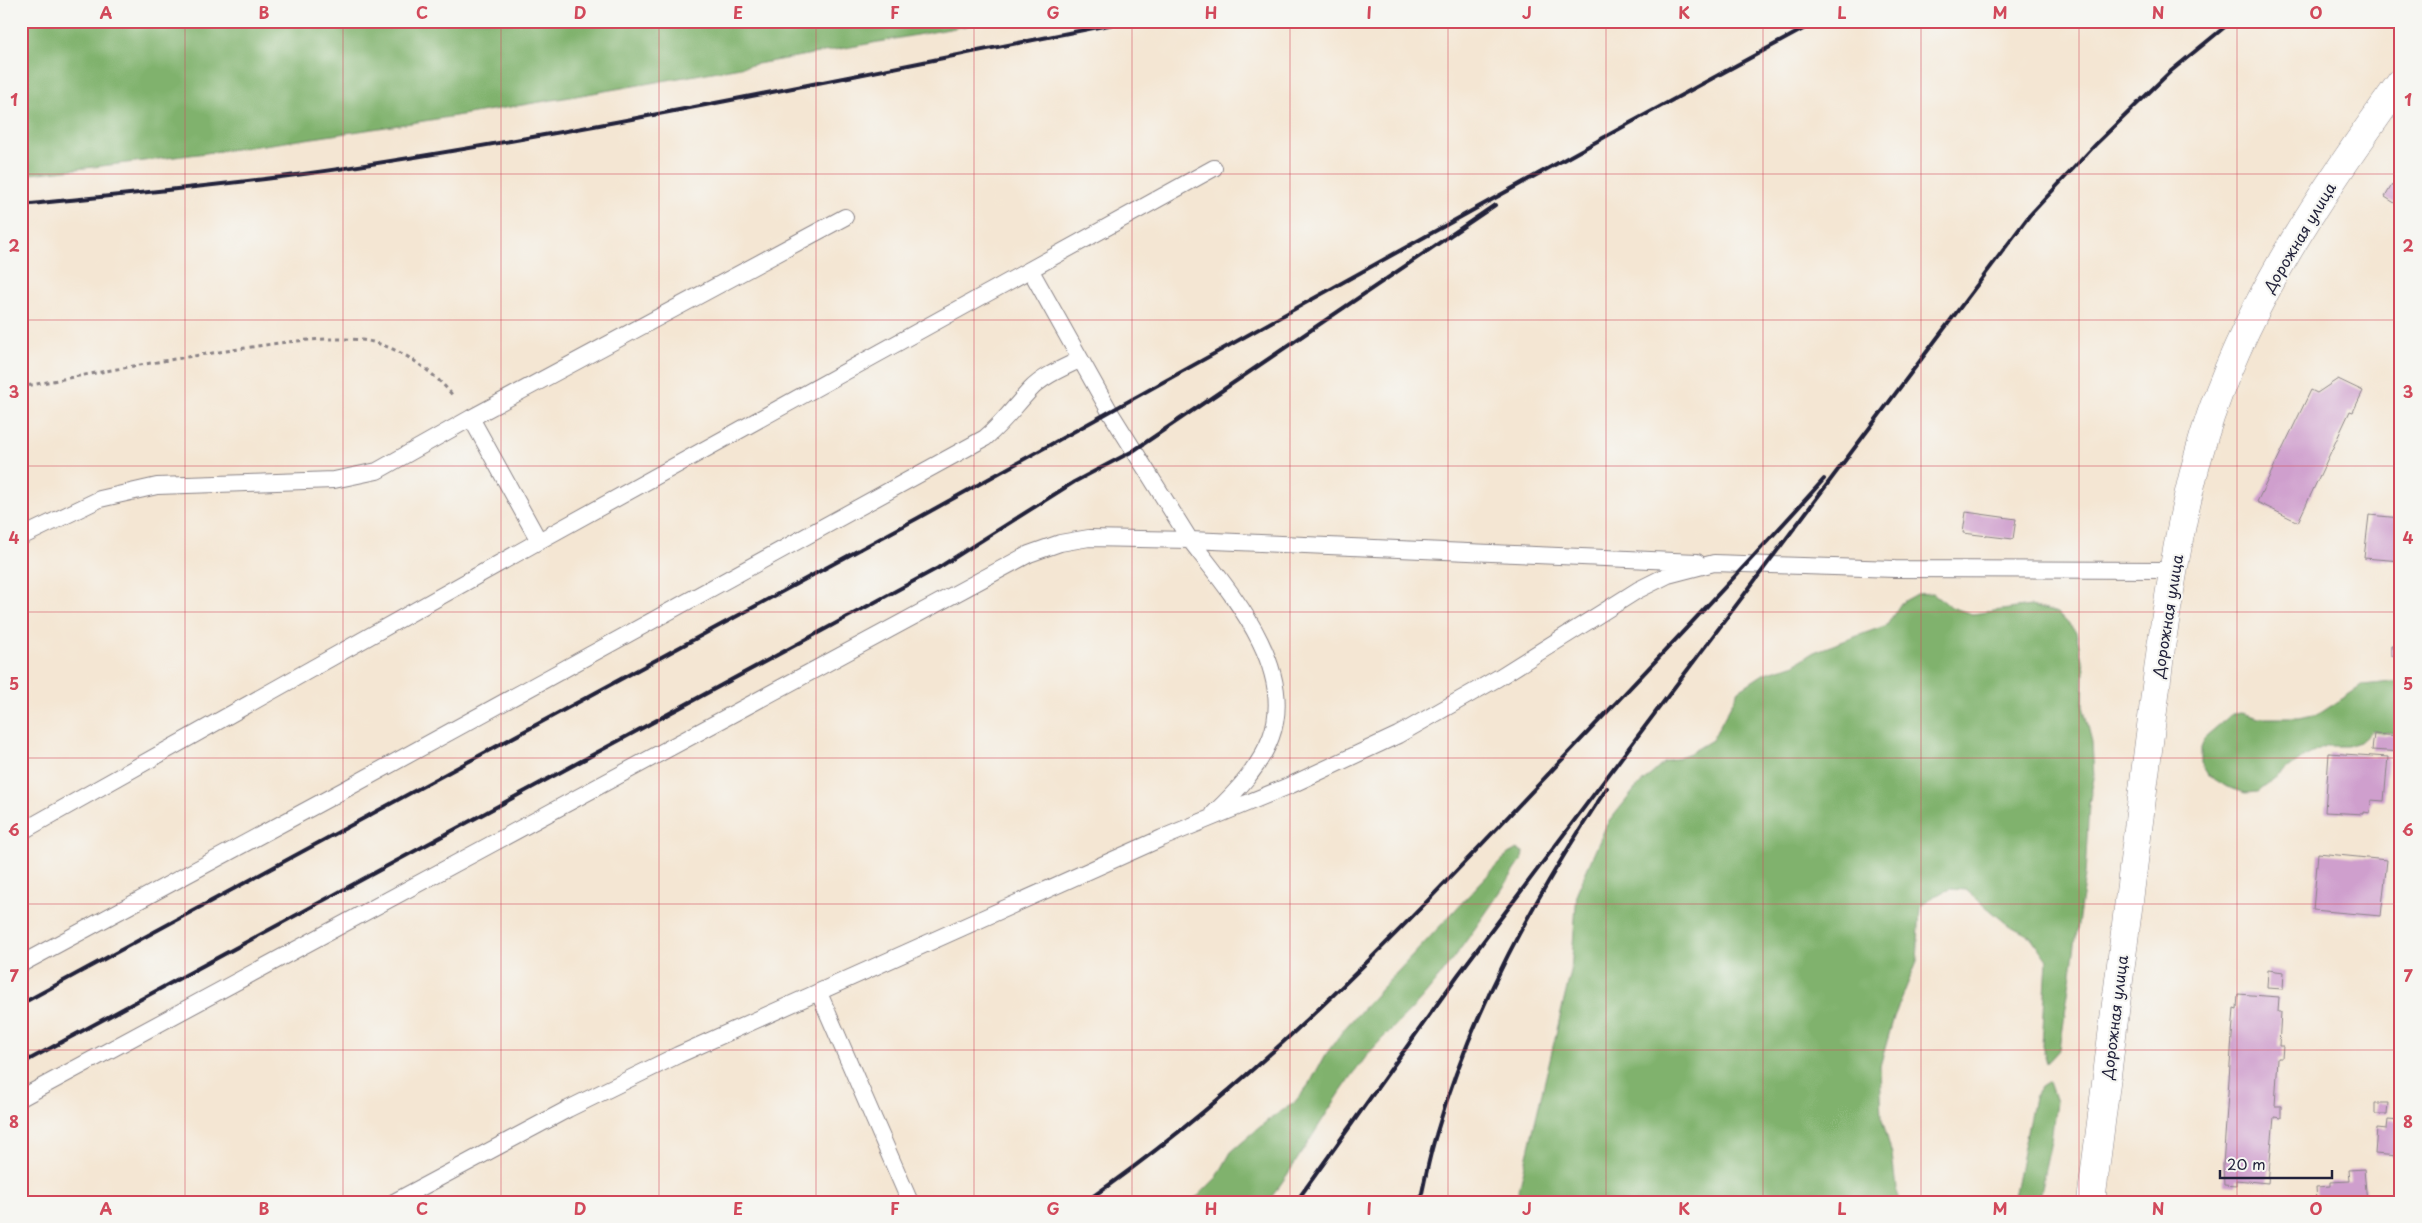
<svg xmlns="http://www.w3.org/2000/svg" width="2422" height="1223" viewBox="0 0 2422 1223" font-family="'Playpen Sans',sans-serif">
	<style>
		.forest { fill: #80b26d; stroke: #516a54 }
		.building { fill: #cf9fcd }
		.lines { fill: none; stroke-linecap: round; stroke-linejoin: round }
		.service-casing { stroke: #8b8487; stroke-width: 18 }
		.tertiary-casing { stroke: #8b8487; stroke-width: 29 }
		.path { stroke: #8b8487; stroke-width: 3; stroke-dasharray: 4 4; stroke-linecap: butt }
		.service { stroke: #fff; stroke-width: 16 }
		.tertiary { stroke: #fff; stroke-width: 28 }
		.rail { stroke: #22223b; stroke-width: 4 }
		.grid { fill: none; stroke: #d1495b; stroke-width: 1; stroke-opacity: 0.55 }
		.labels { text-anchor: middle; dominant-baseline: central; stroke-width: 4.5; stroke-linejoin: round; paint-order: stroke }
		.street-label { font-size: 15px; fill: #22223b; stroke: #f6f6f2 }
		.neatline { fill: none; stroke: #d1495b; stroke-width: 2 }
		.grid-label { font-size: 16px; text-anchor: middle; font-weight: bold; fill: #d1495b }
	</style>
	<rect width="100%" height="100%" fill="#f6f6f2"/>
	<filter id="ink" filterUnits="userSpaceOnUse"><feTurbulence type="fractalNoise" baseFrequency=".02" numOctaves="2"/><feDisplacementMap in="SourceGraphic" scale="10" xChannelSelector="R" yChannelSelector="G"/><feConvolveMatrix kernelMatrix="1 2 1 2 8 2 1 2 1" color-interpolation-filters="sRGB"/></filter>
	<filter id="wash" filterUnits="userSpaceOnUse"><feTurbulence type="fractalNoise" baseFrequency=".0096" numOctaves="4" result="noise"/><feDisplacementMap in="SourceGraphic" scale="20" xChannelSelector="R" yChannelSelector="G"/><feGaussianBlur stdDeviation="1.12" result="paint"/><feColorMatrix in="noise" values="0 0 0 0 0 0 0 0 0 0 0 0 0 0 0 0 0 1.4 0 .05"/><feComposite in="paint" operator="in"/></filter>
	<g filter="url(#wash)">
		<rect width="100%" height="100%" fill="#f4e6d3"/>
		<path class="forest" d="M21 21H993C670 80 347 141 21 175Z
			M1933 593 1951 607 1972 614 2031 606 2058 613 2076 632 2084 669 2083 706 2092 742 2094 778 2089 804 2085 875 2060 1049 2047 1063 2042 1045 2047 960 2031 937 2007 924 1966 890 1951 889 1932 897 1920 908 1917 961 1894 1017 1880 1066 1882 1119 1892 1154 1896 1189 1901 1202H1516L1571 971 1577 892 1607 824 1635 789 1664 763 1690 753 1712 740 1739 690 1765 673 1793 665 1814 652 1887 625 1901 603 1917 594Z
			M2401 681V734L2372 731 2360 742 2347 746H2327L2304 757 2258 792 2246 793 2227 787 2208 775 2201 763V748L2206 736 2232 714 2241 713 2259 718H2298L2319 714 2363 685Z
			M1517 849 1523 852 1522 860C1492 904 1462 949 1429 990 1410 1014 1385 1033 1366 1057 1330 1103 1303 1155 1268 1202H1187L1198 1196 1217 1177 1231 1152 1268 1120 1294 1103 1310 1083 1324 1057 1344 1029 1484 879 1508 854Z
			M2049 1082 2056 1102 2051 1141 2038 1202H2013L2034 1097 2041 1087Z"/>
		<g id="blocks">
			<path class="building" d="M2392 185 2401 191V207L2385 197Z
				M2338 379 2363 391 2353 412 2350 411 2298 522 2257 502 2311 390 2317 393Z
				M1966 512 2016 519 2013 539 1963 533Z
				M2369 515 2401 518V561L2364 558Z
				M2391 646 2401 647V656H2391Z
				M2374 734 2401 736V752L2372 750Z
				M2329 753 2388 757 2384 801 2371 800 2370 813 2364 812V814L2325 812Z
				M2318 853 2387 860 2381 916 2313 910Z
				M2268 970 2284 972 2283 989 2267 988Z
				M2238 994 2279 997 2278 1012H2281L2279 1046H2283L2282 1058H2278L2275 1106H2281V1118L2274 1117 2268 1183 2236 1180V1186L2224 1185 2223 1165 2234 1008 2237 1009Z
				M2375 1103H2388L2387 1114H2375Z
				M2399 1103H2401V1117H2398Z
				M2388 1120 2400 1121 2397 1156 2375 1154 2377 1128 2387 1129Z
				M2364 1169 2367 1202H2317L2316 1187 2330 1186V1182L2350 1181 2349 1170Z"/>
		</g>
	</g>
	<g filter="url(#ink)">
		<use href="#blocks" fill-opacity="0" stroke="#8b8487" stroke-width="1"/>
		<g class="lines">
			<defs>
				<path id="service" d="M1031 271 1110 412 1190 540 1697 562
					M471 418 845 217
					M21 537 100 499 157 486 334 480 377 471 471 418 539 541
					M21 832 539 541 1214 168
					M21 964 344 790 985 438C1003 423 1015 406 1030 390 1043 376 1063 368 1079 360
					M819 993 910 1202
					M21 1098 1029 554 1060 543 1089 538 1190 540C1229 591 1297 667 1271 737 1260 767 1237 791 1214 813
					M394 1202 568 1109 678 1055 1162 838 1291 785 1398 735 1498 678 1638 590 1668 575 1714 563 1895 569 2172 570"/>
				<path id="tertiary" d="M2091 1202 2161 647C2172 576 2183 505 2204 436 2244 306 2322 191 2401 82"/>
			</defs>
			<use href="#service" class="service-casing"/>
			<use href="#tertiary" class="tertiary-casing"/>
			<path class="path" d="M21 387C89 374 158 361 226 351 271 344 316 336 362 340 395 344 433 370 453 396"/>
			<use href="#service" class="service"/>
			<use href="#tertiary" class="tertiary"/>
			<path class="rail" d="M21 205C120 195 220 186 318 172 590 132 859 74 1129 21
				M21 1004 918 518 1630 123 1818 21
				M21 1064 938 568 1074 482 1133 451 1495 205
				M1085 1202C1256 1084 1398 933 1540 783 1635 682 1732 582 1824 479
				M1296 1202 1458 975 2029 216 2097 143 2171 71 2232 21
				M1420 1202C1425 1180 1429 1157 1436 1135 1472 1010 1535 896 1607 788"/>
		</g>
	</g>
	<path class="grid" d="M185 21V1202M343 21V1202M501 21V1202M659 21V1202M816 21V1202M974 21V1202M1132 21V1202M1290 21V1202M1448 21V1202M1606 21V1202M1763 21V1202M1921 21V1202M2079 21V1202M2237 21V1202M21 174H2401M21 320H2401M21 466H2401M21 612H2401M21 758H2401M21 904H2401M21 1050H2401"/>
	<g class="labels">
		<g class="street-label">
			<text transform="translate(2299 237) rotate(-59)">Дорожная улица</text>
			<text transform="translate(2167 616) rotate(-81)">Дорожная улица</text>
			<text transform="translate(2114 1017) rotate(-83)">Дорожная улица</text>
		</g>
	</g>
	<rect width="2422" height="1223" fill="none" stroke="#f6f6f2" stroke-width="55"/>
	<path d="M2220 1170v8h112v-8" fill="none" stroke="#22223b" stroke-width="2.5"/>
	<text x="2227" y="1170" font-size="15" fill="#22223b" stroke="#f6f6f2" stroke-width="4" paint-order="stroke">20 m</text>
	<rect x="28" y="28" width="2366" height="1168" class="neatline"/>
	<g class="grid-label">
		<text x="106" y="19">A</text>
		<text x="264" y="19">B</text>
		<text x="422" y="19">C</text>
		<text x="580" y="19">D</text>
		<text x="738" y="19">E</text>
		<text x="895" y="19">F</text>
		<text x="1053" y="19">G</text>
		<text x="1211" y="19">H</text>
		<text x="1369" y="19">I</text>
		<text x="1527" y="19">J</text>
		<text x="1684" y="19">K</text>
		<text x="1842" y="19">L</text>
		<text x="2000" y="19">M</text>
		<text x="2158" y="19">N</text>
		<text x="2316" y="19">O</text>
		<text x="14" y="106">1</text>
		<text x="2408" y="106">1</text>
		<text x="14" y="252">2</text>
		<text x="2408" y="252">2</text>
		<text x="14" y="398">3</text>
		<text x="2408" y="398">3</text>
		<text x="14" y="544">4</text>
		<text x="2408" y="544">4</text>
		<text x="14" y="690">5</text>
		<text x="2408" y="690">5</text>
		<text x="14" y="836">6</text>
		<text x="2408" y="836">6</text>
		<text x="14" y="982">7</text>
		<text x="2408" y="982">7</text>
		<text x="14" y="1128">8</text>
		<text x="2408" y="1128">8</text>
		<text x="106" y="1215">A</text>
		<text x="264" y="1215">B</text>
		<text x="422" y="1215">C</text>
		<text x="580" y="1215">D</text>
		<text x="738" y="1215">E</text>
		<text x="895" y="1215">F</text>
		<text x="1053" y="1215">G</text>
		<text x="1211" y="1215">H</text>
		<text x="1369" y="1215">I</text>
		<text x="1527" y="1215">J</text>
		<text x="1684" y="1215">K</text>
		<text x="1842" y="1215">L</text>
		<text x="2000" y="1215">M</text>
		<text x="2158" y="1215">N</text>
		<text x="2316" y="1215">O</text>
	</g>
</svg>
